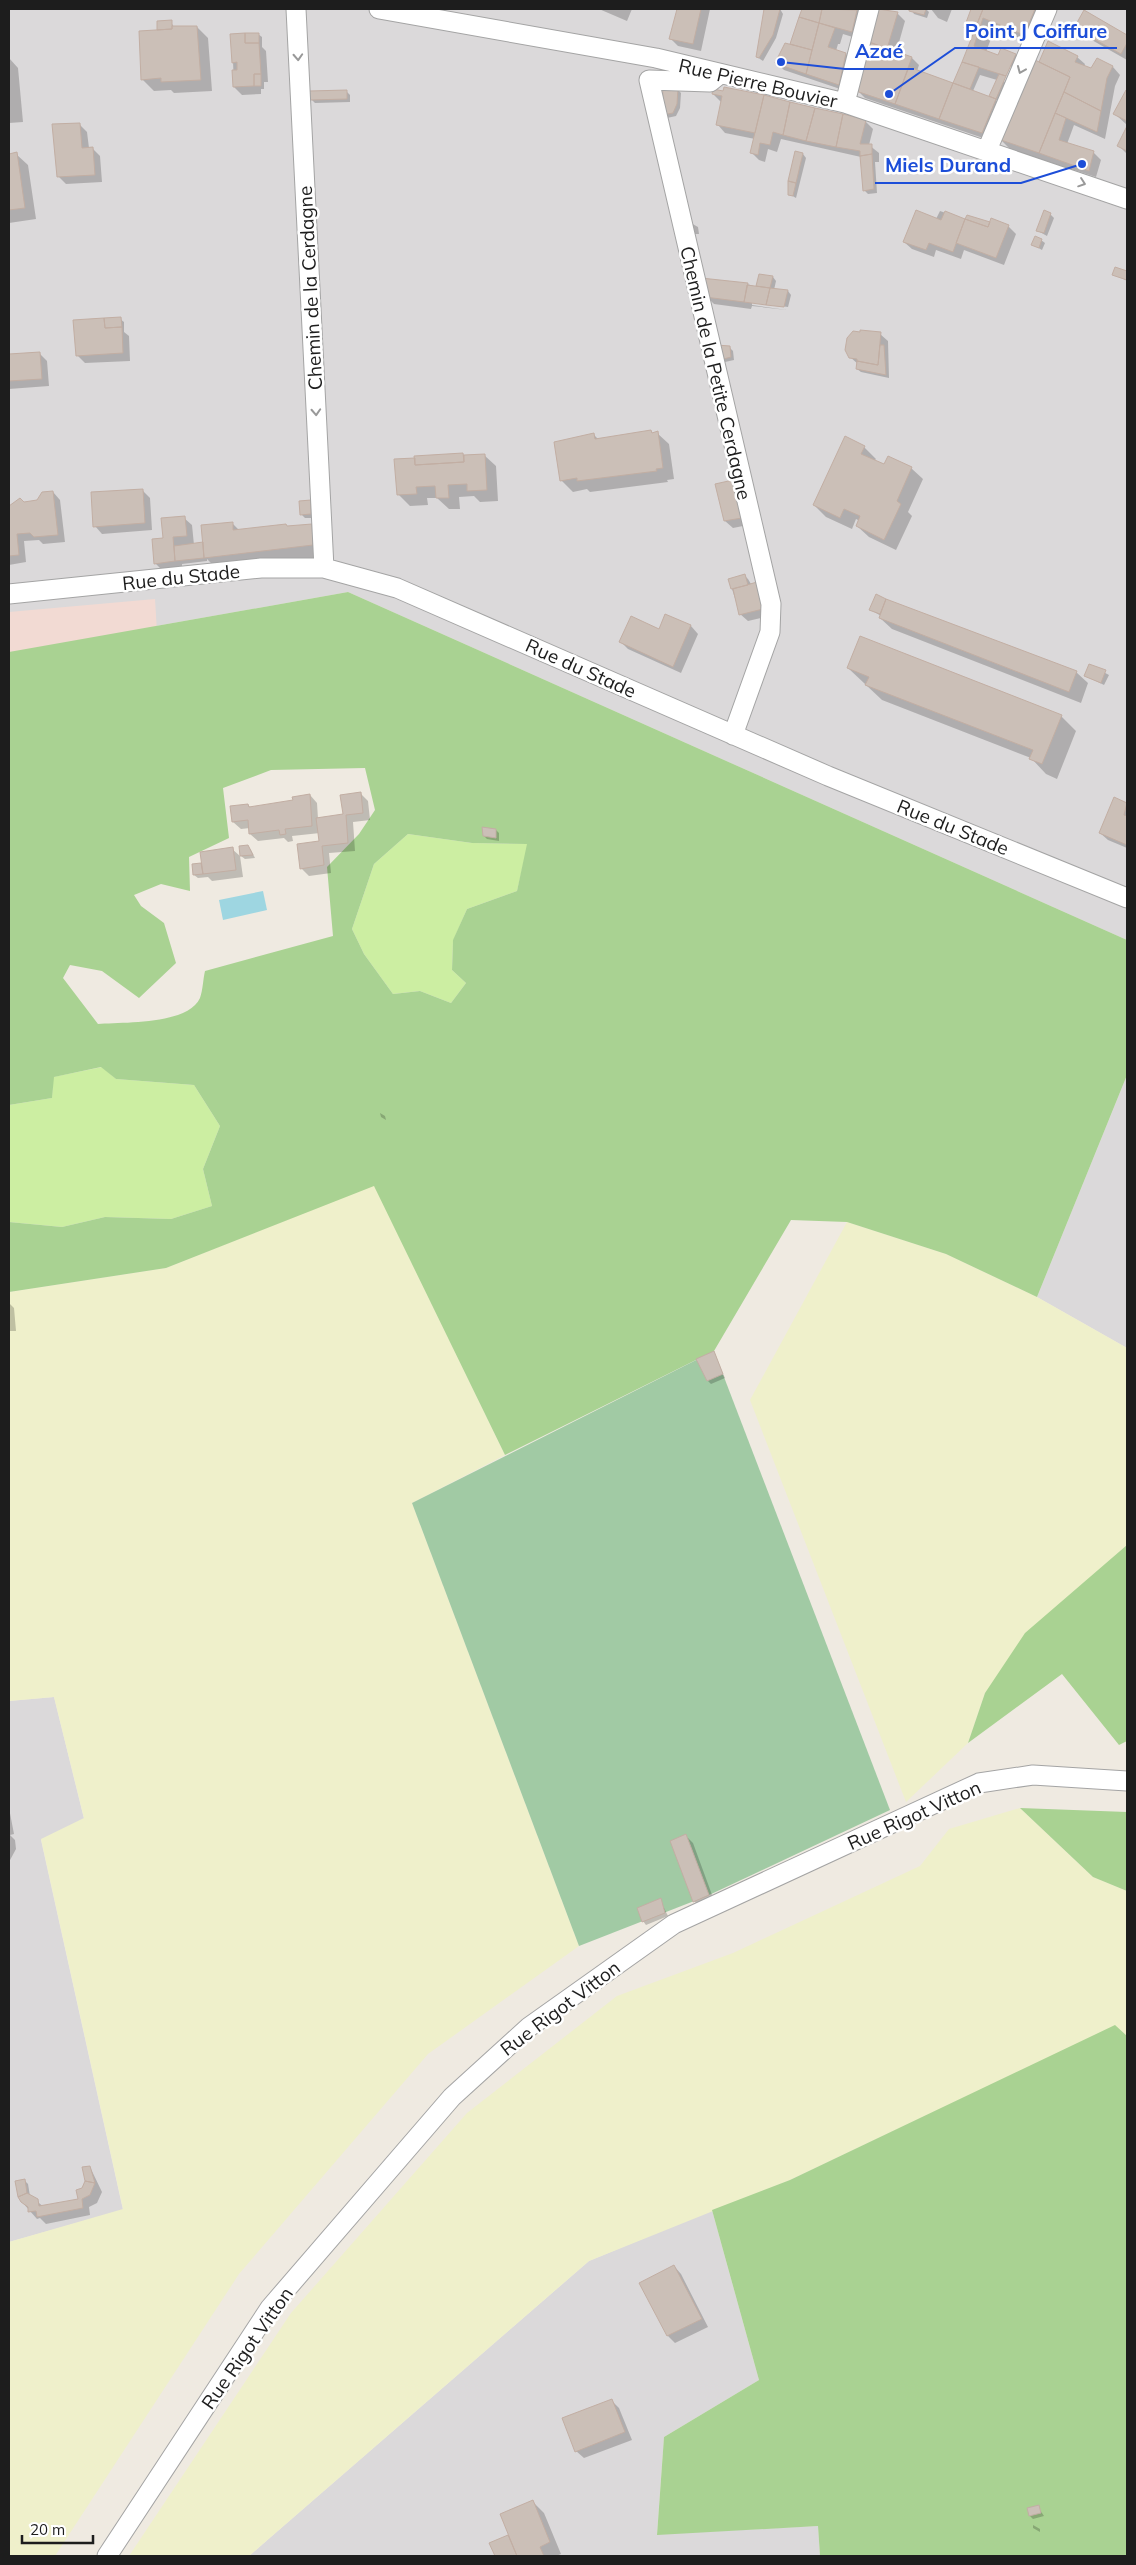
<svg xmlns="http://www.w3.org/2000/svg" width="1136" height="2565" viewBox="0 0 1136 2565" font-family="Mulish,sans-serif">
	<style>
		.residential { fill: #dbd9da }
		.military { fill: #f2dad3 }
		.farmland { fill: #eff0cb }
		.grass { fill: #cceea2 }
		.forest { fill: #a9d292; fill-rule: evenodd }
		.cemetery { fill: #a1caa4 }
		.water { fill: #9ed6e1 }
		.shadow { fill: #0003; fill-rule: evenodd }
		.building { fill: #cbbfb7; stroke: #c2aea3 }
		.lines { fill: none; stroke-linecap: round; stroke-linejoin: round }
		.street-casing { stroke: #a4a4a4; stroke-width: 21 }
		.street { stroke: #fff; stroke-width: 19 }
		.oneway { stroke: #999 }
		.labels { text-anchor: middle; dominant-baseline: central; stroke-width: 5; stroke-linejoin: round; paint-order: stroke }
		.street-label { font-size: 19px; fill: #1d1d1d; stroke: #fff }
		.leader { fill: none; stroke: #1d4ed8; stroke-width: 2 }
		.callout-dot { fill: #1d4ed8; stroke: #fff; stroke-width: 2 }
		.callout-label { font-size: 20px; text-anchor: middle; font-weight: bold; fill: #1d4ed8; stroke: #fff; stroke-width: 5; stroke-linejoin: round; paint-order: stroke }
	</style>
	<rect width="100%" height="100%" fill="#efeae1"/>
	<path class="residential" d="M9 9H1127V940L348 592 9 652Z
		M1127 1075V1348L1037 1297Z
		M54 1697 84 1819 41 1840 123 2210 9 2242V1701Z
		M712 2210 759 2380 664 2437 657 2534 818 2526 820 2556H249L589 2261Z"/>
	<path class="military" d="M155 599 157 632 9 685V612Z"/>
	<path class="farmland" d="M374 1185 505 1455 412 1503 579 1946 428 2054 239 2274 55 2556H9V2242L123 2209 41 1839 84 1818 54 1697 9 1701V1292L166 1268Z
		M847 1222 946 1254 1037 1297 1127 1348V1545L1108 1562 985 1693 968 1743 906 1802 750 1400Z
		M1020 1808 1093 1877 1127 1891V2036L1115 2026 790 2180 589 2261 249 2556H129L291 2313 467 2113 617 1996 733 1953 920 1866 949 1829Z"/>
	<path class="grass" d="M408 834 472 843 528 844 517 891 467 909 453 941 452 970 466 983 451 1003 420 991 393 994 364 954 352 929 374 864Z
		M102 1067 116 1079 194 1085 220 1126 203 1169 212 1206 171 1219 105 1217 62 1227 9 1222V1105L52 1098 53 1077Z"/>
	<path class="forest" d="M348 592 1127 940V1075L1037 1297 946 1254 847 1222 791 1220 714 1351 505 1455 374 1186 166 1268 9 1292V1222L62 1227 105 1217 171 1219 212 1206 203 1169 220 1126 194 1085 116 1079 101 1067 54 1077 52 1098 9 1105V652ZM365 768 375 810 359 834 327 867 333 936 205 971C203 979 203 990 200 998 188 1025 122 1022 98 1024L63 978 70 965 102 971 139 998 176 963 164 923 141 906 134 895 161 884 190 891 189 857 229 838 223 788 271 770ZM408 834 472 843 527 844 517 891 467 909 453 940 452 970 466 983 451 1003 420 991 393 994 364 954 352 929 374 864Z
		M1127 1545V1741L1119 1745 1062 1674 968 1743 985 1693 1025 1633Z
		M1020 1808 1127 1812V1891L1093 1877Z
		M1115 2025 1127 2036V2556H820L818 2526 657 2535 664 2437 759 2380 712 2210 790 2180Z"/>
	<path class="cemetery" d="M714 1351 890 1810 707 1896 579 1946 412 1503Z"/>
	<path class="water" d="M263 891 267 910 223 920 219 900Z"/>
	<path class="shadow" d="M599 9H632L627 21Z
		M678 9H710L701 51 678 46 671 39Z
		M766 9H780L783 14 776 38 763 61 757 57Z
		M803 9H867L859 39 843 34 840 44H838L836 51 846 54 853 62 846 91 784 70 777 63 791 46Z
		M879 9 897 13 905 21 896 53 912 58 919 65 917 71 954 84 974 35 966 28 972 9H970H1040L1036 45 995 28 986 52 999 57 1015 55 1027 66 1000 101 996 100 1003 107 989 140 865 98 857 90ZM1009 66H1012L1005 82 1002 81ZM980 75 997 80 991 96 994 99 973 91Z
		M911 9H926L929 12 927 18 914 14Z
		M931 9H952L947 22 938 18Z
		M1084 11 1127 36V60L1083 35 1076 28Z
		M171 22 175 29 197 27 208 38 212 91 174 93 171 90 154 91 142 79 158 30Z
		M258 34 262 37V47L266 51 268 82H264V89H261V94L242 95 234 87 232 35Z
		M1077 57 1085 64 1084 67 1091 70 1097 60 1113 67 1120 75 1115 86 1105 139 1074 125 1067 144 1093 152 1101 160 1096 177 1011 150 1000 139 1040 63Z
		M9 58 18 68 23 122 9 123Z
		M725 88 865 121 873 129 869 145 879 153V162H875L877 193 868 194 864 190 861 157 781 139 777 152 768 149 765 162 759 160 752 153 755 139 725 133 718 125 721 102 713 94 724 92Z
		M678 90 681 93 680 108 676 116 667 118 663 115Z
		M346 91 350 95V102L315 103 311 99Z
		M1127 92V125L1115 114Z
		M79 124 87 132 89 148H92L100 156 102 182 66 184 58 176Z
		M1127 128V154L1119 146Z
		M16 154 28 165 36 219 9 223V155Z
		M803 154 806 158 796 198 789 194Z
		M940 211 966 220 1008 226 1016 234 1004 265 964 250 961 259 936 250 934 257 912 249 904 242 936 219Z
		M1050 214 1054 218 1047 236 1038 231Z
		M689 222 698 227 699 234H694Z
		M1041 240 1045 243 1042 250 1033 245Z
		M1116 268 1127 272V281L1114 274Z
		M760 276 773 277 776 281 774 290 788 291 791 295 788 307 752 302V305L787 310 752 306 751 309 714 304 706 296 747 284 757 287Z
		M120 319 124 322V332L129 336 130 361 85 363 77 355Z
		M880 334 888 341 889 378 861 372 857 369 858 364 850 357Z
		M729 347 733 351 734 360 725 362 721 359Z
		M39 353 47 361 49 386 9 389V356Z
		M651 431 653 434 657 433 669 444 674 479 667 480 668 482 590 492 587 489 573 492 561 480 594 435 598 439Z
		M864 447 876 459 874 461 885 466 911 468 923 479 908 512 912 516 896 550 869 537 857 526 860 521 856 519 852 529 826 517 814 505Z
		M463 454 465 456 484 455 496 466 498 501 480 502 474 496 459 497 460 509H449L437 498H427L428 505 410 506 398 494Z
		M716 485 748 525 733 528 725 521Z
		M142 490 150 498 152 530 102 534 95 526Z
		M53 492 60 500 65 542 43 544 39 540 24 541 26 562 9 565V508L20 500 23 503 38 501Z
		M310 501 314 504V518H305L302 515Z
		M184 518 192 525 194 545 204 546 232 523 239 530 312 525 323 537 324 557 217 569 207 559V561L182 564V568L163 571 155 563 164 539Z
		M745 576 748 579 770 616 748 621 740 614 732 589Z
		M876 596 1076 672 1088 683 1081 703 892 629 880 618 881 616 871 610Z
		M666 615 691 626 698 634 681 673 628 649 621 642 659 630Z
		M1090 665 1109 675 1104 685 1086 676Z
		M848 668 1061 716 1076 731 1057 779 1046 774 1031 758 882 700Z
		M360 793 368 801 370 820 353 822 355 851 329 853 331 873 309 876 302 869 299 845 321 842 320 833 292 836 293 841 288 842 284 838 258 841 250 834V828L241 829 233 822 248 805 251 808 294 801 310 795 317 803 318 819 345 815Z
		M1114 799 1127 804V848L1108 840 1100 833Z
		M496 830 499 833V841L487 839 484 836Z
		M248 846 251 850 255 858 245 859 241 856Z
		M232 849 240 856 243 877 212 881 208 877 198 878 194 875 201 864 204 866Z
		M380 1113 385 1116 386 1120 381 1117Z
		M9 1303 14 1308 16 1331H9Z
		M713 1352 725 1378 711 1384 708 1381Z
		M9 1808 14 1834 10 1835 15 1840 16 1849 9 1862Z
		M686 1836 693 1843 715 1903 702 1909 694 1901Z
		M660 1900 668 1916 646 1925 643 1921Z
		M90 2167 102 2192 97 2203 89 2207 90 2215 46 2224 40 2218 37 2219 22 2202 24 2180 28 2184 30 2196 44 2207 79 2200Z
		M674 2266 681 2274 708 2327 675 2343 668 2336 641 2283Z
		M612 2401 619 2408 632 2440 584 2458 576 2451Z
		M532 2501 544 2513 561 2554 556 2556H496L491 2544 510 2535Z
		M1038 2507 1044 2516 1033 2519 1030 2516Z
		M1033 2525 1040 2529V2532L1033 2528Z"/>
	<path class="building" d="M677 9H701L693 44 669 39Z
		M764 9H780L773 35 759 58 756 57Z
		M802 9H822L819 23 799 17Z
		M822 9 857 10 852 32 819 23Z
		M878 9 898 12 887 49 869 42Z
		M909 9H926L924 15 909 11Z
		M971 9H983L973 34 964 28Z
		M983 9H1035L1024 35 983 18 974 46 998 55 1001 48 1016 54 1006 76 962 62Z
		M1084 10 1127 35V43L1121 54 1074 28Z
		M799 17 819 23 812 50 790 44Z
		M172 20V29L157 30V21Z
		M819 23 835 28 828 47 846 53 839 85 806 74Z
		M172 26H197L201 80 161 82V78L141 80 139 31 172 29Z
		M245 33V43H259L261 74H254V86L233 87 232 70H237V62L232 63 230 34Z
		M245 33H259V43H245Z
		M1048 41 1078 56 1075 62 1091 68 1097 58 1113 66 1107 78 1101 111 1064 92 1070 77 1039 62Z
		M869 42 912 57 895 104 856 91Z
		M785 43 812 50 806 74 775 63Z
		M1033 59 1070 77 1039 153 998 139Z
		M962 62 979 67 970 89 953 83Z
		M909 67 953 83 939 119 895 104Z
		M254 74H261V86H254Z
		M999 74 1006 76 996 99 989 96Z
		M953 83 996 99 982 133 939 119Z
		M663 86 678 88 677 104 673 113 662 115Z
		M724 87 764 95 755 133 716 125 722 96 712 94 713 89 723 91Z
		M347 90V99L310 100 309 91Z
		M1126 90 1127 91V121L1113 114Z
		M1064 92 1101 111 1097 132 1055 113Z
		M764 95 790 102 783 135 773 132 770 145 760 143 758 155 750 153Z
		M790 102 815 108 806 141 783 135Z
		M815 108 843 114 836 147 806 141Z
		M1055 113 1066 118 1059 140 1094 151 1089 171 1039 153Z
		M843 114 866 120 860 144H872V154L860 156V151L836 147Z
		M80 123 82 148 93 147 95 175 57 177 52 124Z
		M1127 126V151L1117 146Z
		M795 151 803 153 796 183 788 181Z
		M17 152 25 208 9 210V154Z
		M872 154 874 189 863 191 860 156Z
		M788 181 796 183 793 196 788 195Z
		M916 210 941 220 945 211 965 219 953 252 929 243 926 250 903 242Z
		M1044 210 1051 213 1044 233 1036 231Z
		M967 215 990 222 988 227 965 219Z
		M991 218 1009 225 996 258 956 243 965 219 988 227Z
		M1035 236 1042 239 1039 248 1031 245Z
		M1115 267 1127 271V280L1112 275Z
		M759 274 773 276 770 288 756 286Z
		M701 278 748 283 744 302 705 297Z
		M747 285 770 288 766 305 744 302Z
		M770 288 788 290 784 307 766 305Z
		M121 317 122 327 105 328 104 318Z
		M104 318 105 328 122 327 123 353 76 356 73 320Z
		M860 330 881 332 878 365 857 361V359L849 358 845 350 847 338 853 331 860 332Z
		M716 345 730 346 731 357 720 360Z
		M880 345H884L886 375 856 369 857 361 878 365Z
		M40 352 42 379 9 381V354Z
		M651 430 652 433 658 431 663 468 656 469 657 471 577 481V478L560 481 554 442 594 433 595 439Z
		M845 436 865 446 861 454 884 464 888 456 912 467 897 501 901 504 884 540 856 526 860 516 844 509 840 518 813 505Z
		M463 453 464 462 415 465 414 456Z
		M485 454 487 490 467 491V484L448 485 449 498H436L435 486 416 487 417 494 397 495 394 459 415 458V465L464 462V455Z
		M733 480 742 518 724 521 715 484Z
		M143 489 145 523 93 527 91 492Z
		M53 491 58 535 34 537 30 533 17 534 19 555 9 556V506L20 498 24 502 37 500 42 492Z
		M311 500V514L300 515 299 501Z
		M185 516 187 536 173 537 175 561 154 564 152 539 163 538 161 518Z
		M233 522V530L286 524 287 526 312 524 313 545 204 558 201 525Z
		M203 542 204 558 175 561 174 546Z
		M745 574 748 585 731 589 728 579Z
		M757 582 763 609 739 615 733 589Z
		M876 594 886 599 880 614 869 610Z
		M886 599 1077 671 1069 692 879 618Z
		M665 614 691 625 673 667 619 642 631 616 659 629Z
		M860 636 1062 715 1042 764 1029 759 1033 750 865 685 869 677 847 668Z
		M1089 664 1106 670 1101 683 1084 676Z
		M361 792 363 813 346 815 348 843 322 846 324 865 300 869 297 844 319 841 316 818 343 814 340 795Z
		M310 794 312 826 285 829 286 834 280 835 279 830 249 834 248 820 232 822 230 806 248 804 249 807 293 800 292 797Z
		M1114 797 1127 803 1124 815 1127 816V845L1099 833Z
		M482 827 496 829V838L483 836Z
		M248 845 253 855 240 856 239 846Z
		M233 847 236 870 203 874 200 852Z
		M201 863 203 874 193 875 192 864Z
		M714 1351 723 1374 707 1381 696 1359Z
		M686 1834 709 1895 693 1902 670 1841Z
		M661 1898 665 1913 642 1922 637 1908Z
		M90 2166 95 2183 85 2181 82 2167Z
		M25 2179 27 2193 18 2197 15 2181Z
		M85 2181 95 2183 90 2195 82 2199 83 2208 37 2217 36 2211 28 2212V2207L21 2202 18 2197 27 2193 38 2199 39 2206 78 2199 76 2190 82 2188Z
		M674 2265 702 2319 667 2336 639 2283Z
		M612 2399 625 2432 575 2452 562 2418Z
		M533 2500 550 2542 540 2547 544 2556H517L500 2514Z
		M1039 2505 1041 2513 1029 2516 1027 2508Z
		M508 2535 517 2556H495L489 2543Z"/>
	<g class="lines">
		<defs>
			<path id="street" d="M296 9 324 568
				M379 9 656 58 845 103 1127 199
				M720 74 710 82 649 80 771 604 770 632 733 735
				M845 103 869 9
				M987 150 1047 9
				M9 594 261 568H324L397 588 828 776 1127 898
				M107 2556 270 2308 452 2097 529 2027 674 1924 979 1783 1033 1775 1127 1781"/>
		</defs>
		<use href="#street" class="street-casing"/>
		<use href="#street" class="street"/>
	</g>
	<defs><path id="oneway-chevron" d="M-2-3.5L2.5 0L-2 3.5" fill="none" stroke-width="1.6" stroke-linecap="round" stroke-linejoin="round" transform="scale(1.25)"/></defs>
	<g class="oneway">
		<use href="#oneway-chevron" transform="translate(298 57) rotate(87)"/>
		<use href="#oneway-chevron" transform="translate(1021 70) rotate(113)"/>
		<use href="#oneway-chevron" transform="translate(1082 183) rotate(19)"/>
		<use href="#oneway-chevron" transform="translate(316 412) rotate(87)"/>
	</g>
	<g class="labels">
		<g class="street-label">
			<text transform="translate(758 83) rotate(13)">Rue Pierre Bouvier</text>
			<text transform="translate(310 288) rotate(-93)">Chemin de la Cerdagne</text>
			<text transform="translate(716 373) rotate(77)">Chemin de la Petite Cerdagne</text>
			<text transform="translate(181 577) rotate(-6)">Rue du Stade</text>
			<text transform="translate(581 668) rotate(24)">Rue du Stade</text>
			<text transform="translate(953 827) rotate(22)">Rue du Stade</text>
			<text transform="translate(914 1815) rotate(-24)">Rue Rigot Vitton</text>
			<text transform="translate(560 2008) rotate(-37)">Rue Rigot Vitton</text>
			<text transform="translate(247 2348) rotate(-55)">Rue Rigot Vitton</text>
		</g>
	</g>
	<path class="leader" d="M889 94L955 48H1117M781 62L845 69H914M1082 164L1021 183H875"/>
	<g class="callout-dot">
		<circle cx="889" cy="94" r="5"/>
		<circle cx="781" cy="62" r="5"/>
		<circle cx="1082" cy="164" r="5"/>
	</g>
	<g class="callout-label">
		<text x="1036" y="38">Point J Coiffure</text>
		<text x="879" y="58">Azaé</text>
		<text x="948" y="172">Miels Durand</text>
	</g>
	<rect width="1136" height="2565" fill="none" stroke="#1d1d1d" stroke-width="20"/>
	<path d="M22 2535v8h71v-8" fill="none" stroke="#1d1d1d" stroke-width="2.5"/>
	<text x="30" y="2535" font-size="15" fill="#1d1d1d" stroke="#ffffff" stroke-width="4" paint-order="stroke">20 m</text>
</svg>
